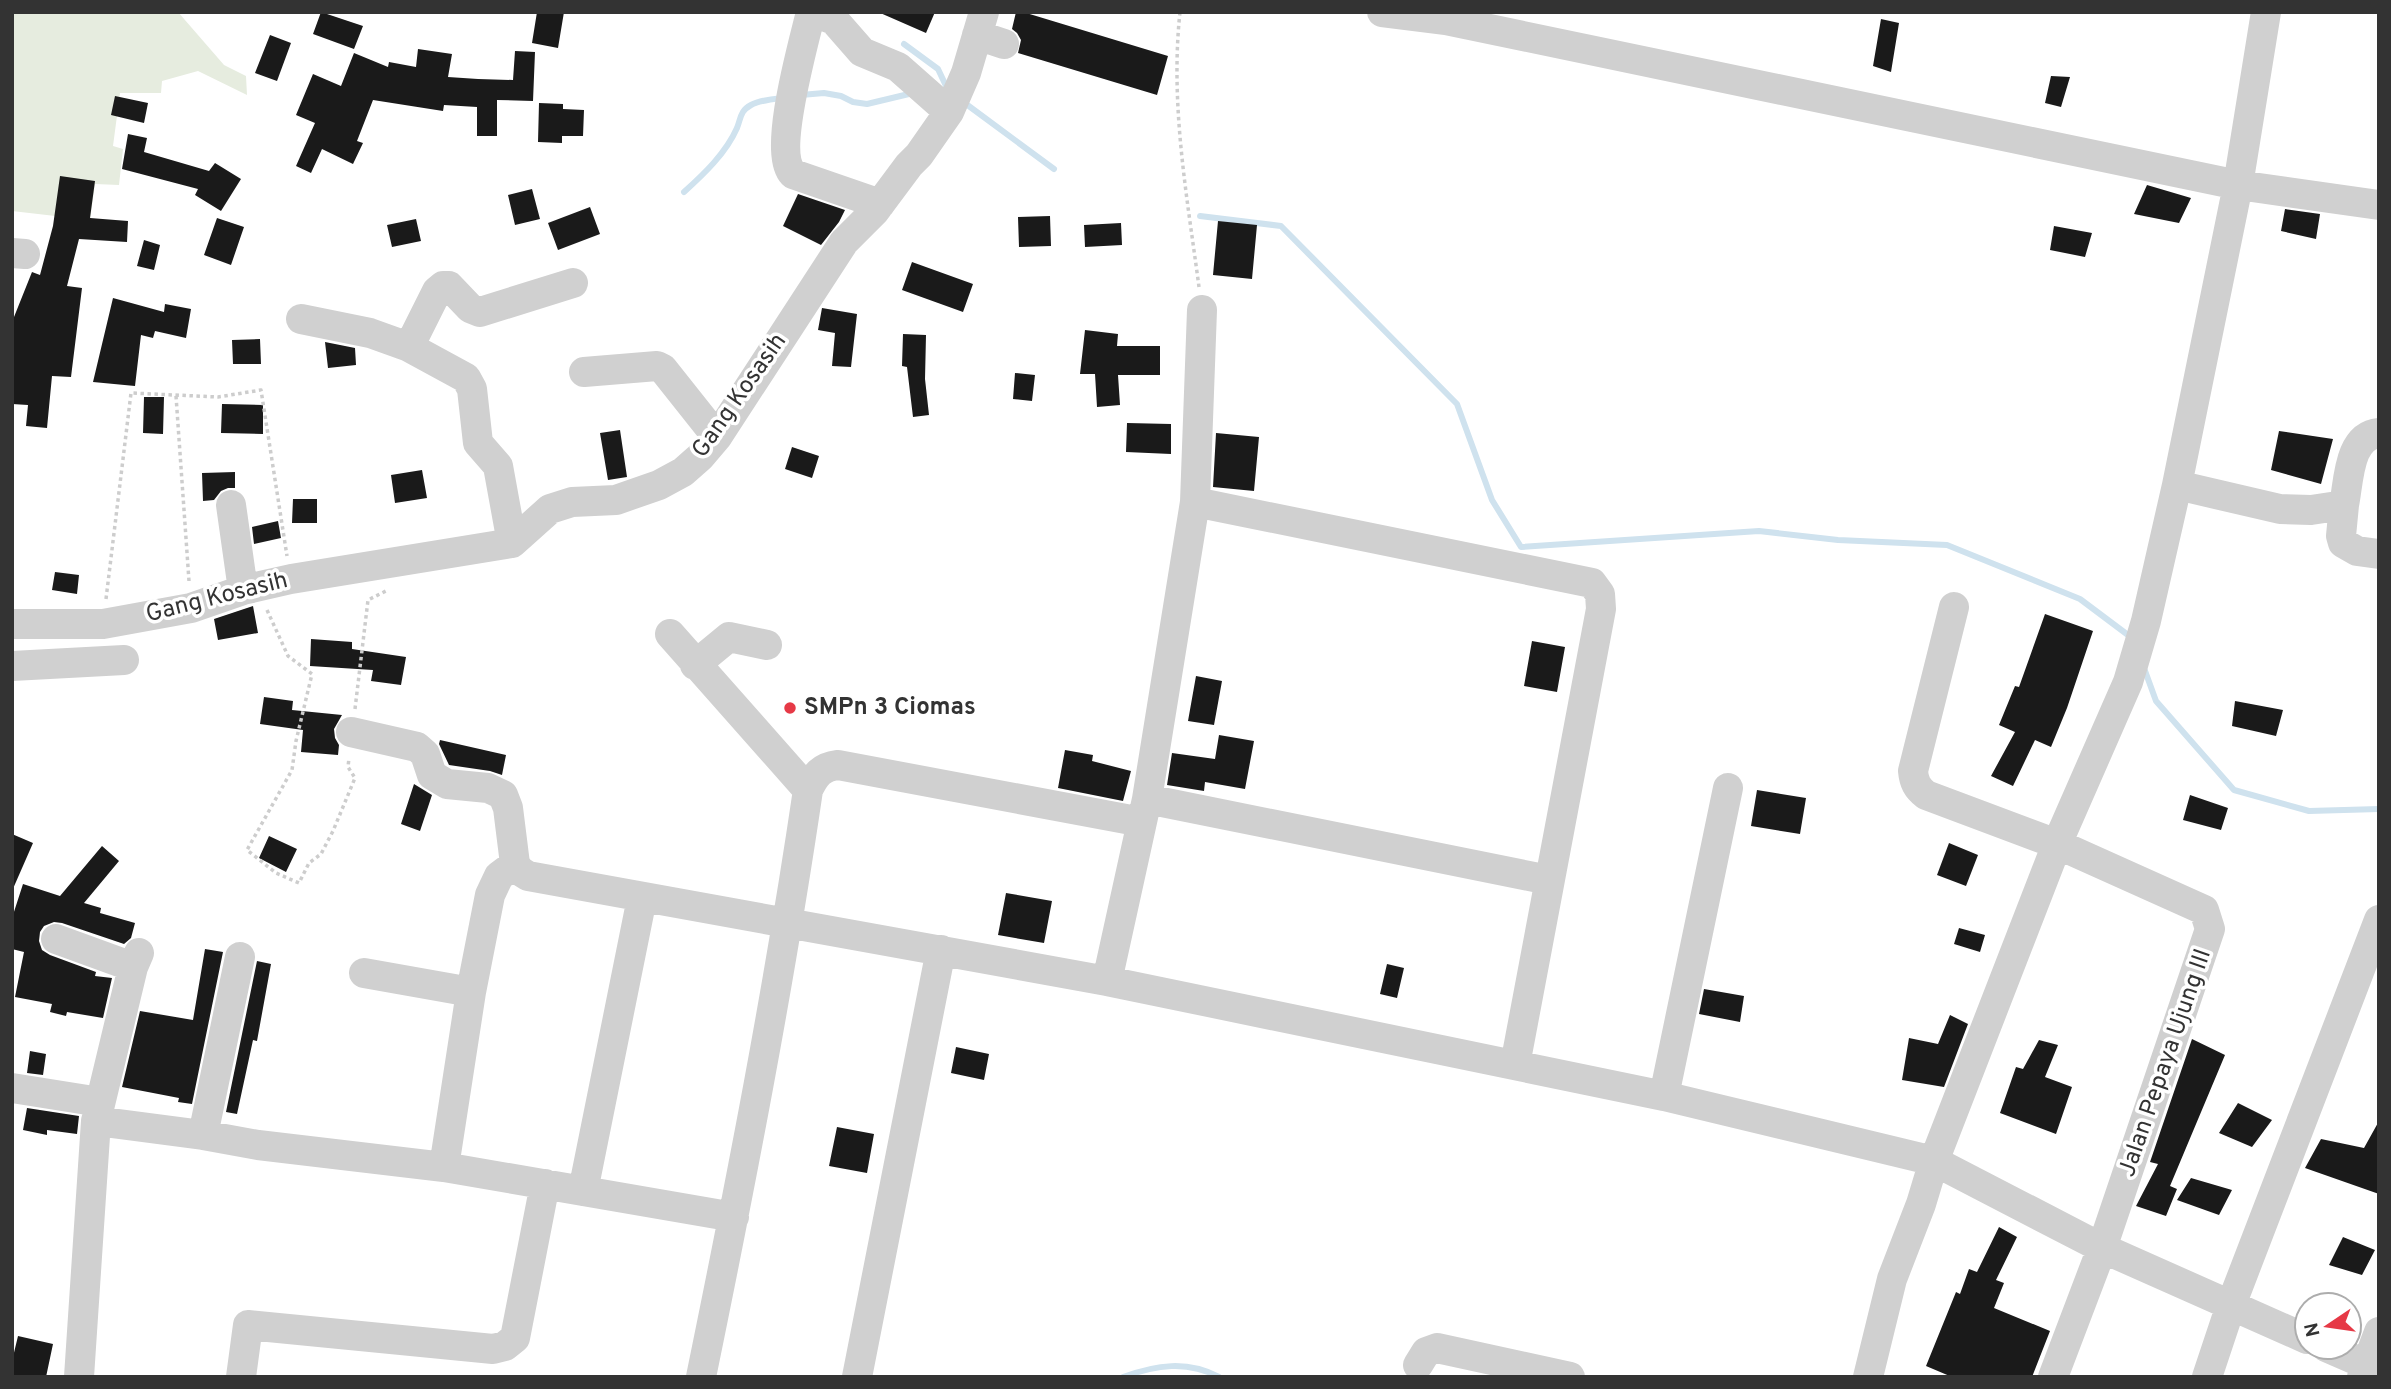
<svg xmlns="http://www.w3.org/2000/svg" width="2391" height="1389" viewBox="0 0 2391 1389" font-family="Overpass,sans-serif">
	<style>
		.green { fill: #e6ecdf }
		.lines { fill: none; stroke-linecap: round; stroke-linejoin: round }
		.stream { stroke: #cfe2ee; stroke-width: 6 }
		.building { fill: #1a1a1a }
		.path { stroke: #cdcdcd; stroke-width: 3.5; stroke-dasharray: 3.5 3.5; stroke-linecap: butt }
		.minor { stroke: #d0d0d0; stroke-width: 30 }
		.poi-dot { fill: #e63946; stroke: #fff; stroke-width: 2.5 }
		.labels { text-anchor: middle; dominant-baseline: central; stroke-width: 7; stroke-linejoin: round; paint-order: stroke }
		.street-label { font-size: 24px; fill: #333; stroke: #fff }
		.poi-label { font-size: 24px; font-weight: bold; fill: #333; stroke: #fff; text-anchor: start }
	</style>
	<rect width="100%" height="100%" fill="#fff"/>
	<path class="green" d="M12 12H178L224 65 246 76 247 95 198 71 162 81 161 93H120L113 146 123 149 119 185 95 184 90 220 12 211Z"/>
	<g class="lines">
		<path class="stream" d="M904 44 938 69 947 88
			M801 95 824 93 841 96 853 102 867 104 913 93
			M962 101 1054 169
			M684 192C704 174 726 153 737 128 741 118 740 111 751 105 760 100 773 99 783 98
			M1200 216 1281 226 1457 404 1492 500 1521 547 1759 531 1838 540 1947 545 2080 599 2132 638
			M2144 668 2156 701 2234 790 2309 811 2379 809
			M1123 1377C1156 1365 1187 1360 1219 1377"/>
	</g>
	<path class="building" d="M321 12 363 26 354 49 313 34Z
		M537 12H564L558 48 532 43Z
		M878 12H935L926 33Z
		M1016 12H1023L1168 56 1157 95 1018 53 1021 40 1017 33 1012 29Z
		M1881 19 1899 23 1891 72 1873 66Z
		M270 35 291 43 277 81 255 73Z
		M418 49 452 54 448 77 478 79 513 80 515 51 535 52 533 101 497 100V136H477V107L444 105 443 111 373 100 357 141 363 143 353 164 322 149 311 173 296 166 315 123 296 115 313 74 341 86 354 53 388 67 389 62 416 67Z
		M2051 76 2070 77 2061 107 2045 103Z
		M115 96 148 103 144 123 111 115Z
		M539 103 563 104V109L584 110 583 136H562V143L538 142Z
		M128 134 147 138 144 152 209 171 215 163 241 179 221 211 195 195 198 189 122 169Z
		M60 176 95 181 90 218 128 221 127 242 79 239 67 286 82 288 71 377 52 376 47 428 26 426 28 405 12 404V322L32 272 40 275 53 226Z
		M2147 185 2191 198 2179 223 2134 214Z
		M532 189 540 219 515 225 508 195Z
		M798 194 845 210 839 222 821 245 783 226Z
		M590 207 600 234 558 250 548 223Z
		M2285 209 2320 214 2316 239 2281 231Z
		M1050 216 1051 246 1019 247 1018 217Z
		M217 218 244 227 231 265 204 255Z
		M416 219 421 241 392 247 387 225Z
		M1218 221 1257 225 1252 279 1213 275Z
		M1121 223 1122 245 1085 247 1084 225Z
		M2054 226 2092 233 2085 257 2050 250Z
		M144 240 160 245 154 270 137 266Z
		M912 262 973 284 963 312 902 290Z
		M113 298 164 312 165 304 191 309 186 338 155 331 153 338 141 335 135 386 93 382Z
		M822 308 857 314 851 367 832 366 835 333 818 330Z
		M1085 330 1118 334 1117 346H1160V375H1118L1120 405 1097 407 1095 374H1080Z
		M903 334 926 335 925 379 929 415 913 417 907 367 902 366Z
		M260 339 261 364H233L232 340Z
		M325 342 355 348 356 365 328 368Z
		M1015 373 1035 375 1032 401 1013 399Z
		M144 397H164L163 434 143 433Z
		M222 404 263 405V434L221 433Z
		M1127 423 1171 424V454L1126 452Z
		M620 430 627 477 608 480 600 433Z
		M2279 431 2333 439 2321 484 2271 470Z
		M1216 433 1259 437 1254 491 1213 487Z
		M792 447 819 456 812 478 785 469Z
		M422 470 427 498 395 503 391 475Z
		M235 472V488H228L221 491 214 500 203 501 202 473Z
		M293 499H317V523H292Z
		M278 521 281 538 254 544 252 527Z
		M55 572 79 575 77 594 52 590Z
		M253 606 258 633 218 640 214 619Z
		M2045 614 2093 631 2067 708 2051 747 2035 740 2013 786 1991 776 2015 732 1999 725 2015 686 2019 687Z
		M311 639 352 642V649L406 657 401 685 371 681 373 670 310 666Z
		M1532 641 1565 647 1557 692 1524 686Z
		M1196 676 1222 681 1214 725 1188 721Z
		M264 697 293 701 292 710 342 715 334 729 335 738 339 745 338 755 301 752 303 730 260 724Z
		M2235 701 2283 710 2276 736 2232 726Z
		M1219 735 1254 741 1245 789 1205 782 1204 791 1167 785 1172 753 1215 759Z
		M440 740 506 755 502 775 490 771 449 765 439 744Z
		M1065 750 1093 755 1092 761 1131 771 1123 801 1058 788Z
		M414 784 432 795 420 831 401 824Z
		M1757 790 1806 798 1800 834 1751 826Z
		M2190 795 2228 808 2221 830 2183 820Z
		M12 834 33 843 12 891Z
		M269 836 297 849 286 872 259 858Z
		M1949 843 1978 855 1966 886 1937 875Z
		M102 846 119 861 84 903 101 908 100 913 135 923 131 938 124 944 62 923 54 922 44 926 40 932 39 941 42 950 50 955 96 972 95 976 112 978 103 1018 67 1012 66 1016 50 1012 52 1004 15 997 24 952 12 949V918L23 884 60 896Z
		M1006 893 1052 901 1044 943 998 935Z
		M1959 928 1985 935 1980 952 1954 944Z
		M205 949 223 952 192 1104 178 1102 179 1098 122 1087 140 1011 193 1020Z
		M257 961 271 964 257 1041 253 1040 237 1114 226 1112Z
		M1387 964 1404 968 1397 998 1380 994Z
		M1704 989 1744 996 1740 1022 1699 1014Z
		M1950 1015 1968 1024 1944 1087 1902 1080 1909 1038 1938 1044Z
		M2192 1039 2225 1055 2170 1186 2177 1189 2166 1216 2136 1206 2158 1164 2150 1162Z
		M2039 1040 2058 1045 2045 1077 2072 1087 2056 1134 2000 1113 2016 1067 2023 1069Z
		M956 1047 989 1054 984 1080 951 1073Z
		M30 1051 46 1054 43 1075 27 1073Z
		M2238 1103 2272 1120 2252 1147 2219 1133Z
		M27 1108 79 1116 77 1134 47 1130V1135L23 1130Z
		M2379 1121V1194L2305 1168 2321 1139 2364 1148Z
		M837 1127 874 1134 867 1173 829 1166Z
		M2191 1178 2232 1190 2219 1215 2177 1200Z
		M1999 1227 2017 1237 1996 1280 2004 1283 1994 1308 2050 1331 2032 1377H1952L1926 1366 1956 1292 1960 1294 1969 1269 1977 1272Z
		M2343 1237 2375 1250 2362 1275 2329 1265Z
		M18 1336 53 1344 46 1377H12V1361Z"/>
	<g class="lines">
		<path class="path" d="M1180 12C1170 105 1187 196 1199 287
			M176 396 189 581
			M106 599 131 393 218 397 261 390 287 556
			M267 610 288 656 312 674 296 741 292 770 247 850 276 873 299 883 309 863 321 854 333 831 355 778 348 767 349 758
			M355 709 368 600 388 590"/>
		<path class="minor" d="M811 12C804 42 772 152 793 174L880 204
			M812 12 834 20 862 52 898 67 949 112
			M1382 12 1446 20 2238 185 2379 205
			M977 35 1004 44
			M12 253 25 254
			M301 319 370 333 409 347
			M584 372 657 366 663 369 717 437
			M2177 485 2280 509 2311 510 2344 505C2349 481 2348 436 2379 433
			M1195 502 1592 583 1600 594 1601 609 1515 1065
			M231 505 243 590
			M2344 505 2341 536 2343 543 2357 551 2379 554
			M512 543 498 466 478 443 472 389 466 378 409 347 437 291 443 286H449L470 308 480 312 573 283
			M1954 607 1913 771C1914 782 1917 788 1926 795L2057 844 2204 910 2210 929 2102 1248 2053 1377
			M12 624H103L191 608 243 590 291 579 512 543 550 509 572 502 616 500 659 485 683 472 700 457 717 437 844 242 874 212 909 165 919 155 949 112 966 73 984 12
			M670 634 808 790
			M695 665 729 637 767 645
			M12 666 124 660
			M351 732 417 747 425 754 432 775 447 784 488 788 503 795 508 808 515 864 520 871 528 876 1107 981 1664 1096 1934 1161 2102 1248 2307 1339
			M1147 799 1549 880
			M56 939 133 967
			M364 973 471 992
			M1107 981 1147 799 1195 502 1202 310
			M12 1088 100 1102
			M1664 1096 1728 788
			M96 1121 203 1135 258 1145 444 1167 734 1217
			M203 1135 240 957
			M444 1167 471 992 490 895 499 876 515 864
			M583 1191 642 898
			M2326 1347 2379 1370
			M1418 1365 1426 1352 1437 1348 1570 1377
			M79 1377 96 1121 133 967 139 953
			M241 1377 248 1325 493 1349 505 1346 515 1338 545 1184
			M701 1377C741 1182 779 987 808 790 815 775 821 767 838 765L1142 822
			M857 1377 941 950
			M1868 1377 1892 1279 1921 1204 1934 1161 2057 844 2128 682 2146 621 2177 485 2238 185 2266 12
			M2207 1377 2231 1305 2379 920
			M2362 1377 2379 1332"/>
	</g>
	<circle class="poi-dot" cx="790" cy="708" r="7"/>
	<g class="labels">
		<g class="street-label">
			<text transform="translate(740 396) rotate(-55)">Gang Kosasih</text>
			<text transform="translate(217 598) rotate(-14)">Gang Kosasih</text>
			<text transform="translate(2166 1063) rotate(-71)">Jalan Pepaya Ujung III</text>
		</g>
		<g class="poi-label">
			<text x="804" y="708">SMPn 3 Ciomas</text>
		</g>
	</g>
	<rect width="2391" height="1389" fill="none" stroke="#333333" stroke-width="28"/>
	<g transform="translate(2328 1326) rotate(257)"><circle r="33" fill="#ffffff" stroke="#adadad" stroke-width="2"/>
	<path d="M0-5L12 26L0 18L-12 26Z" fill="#e63946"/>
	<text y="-10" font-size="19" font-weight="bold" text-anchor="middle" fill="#333333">N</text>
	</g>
</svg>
